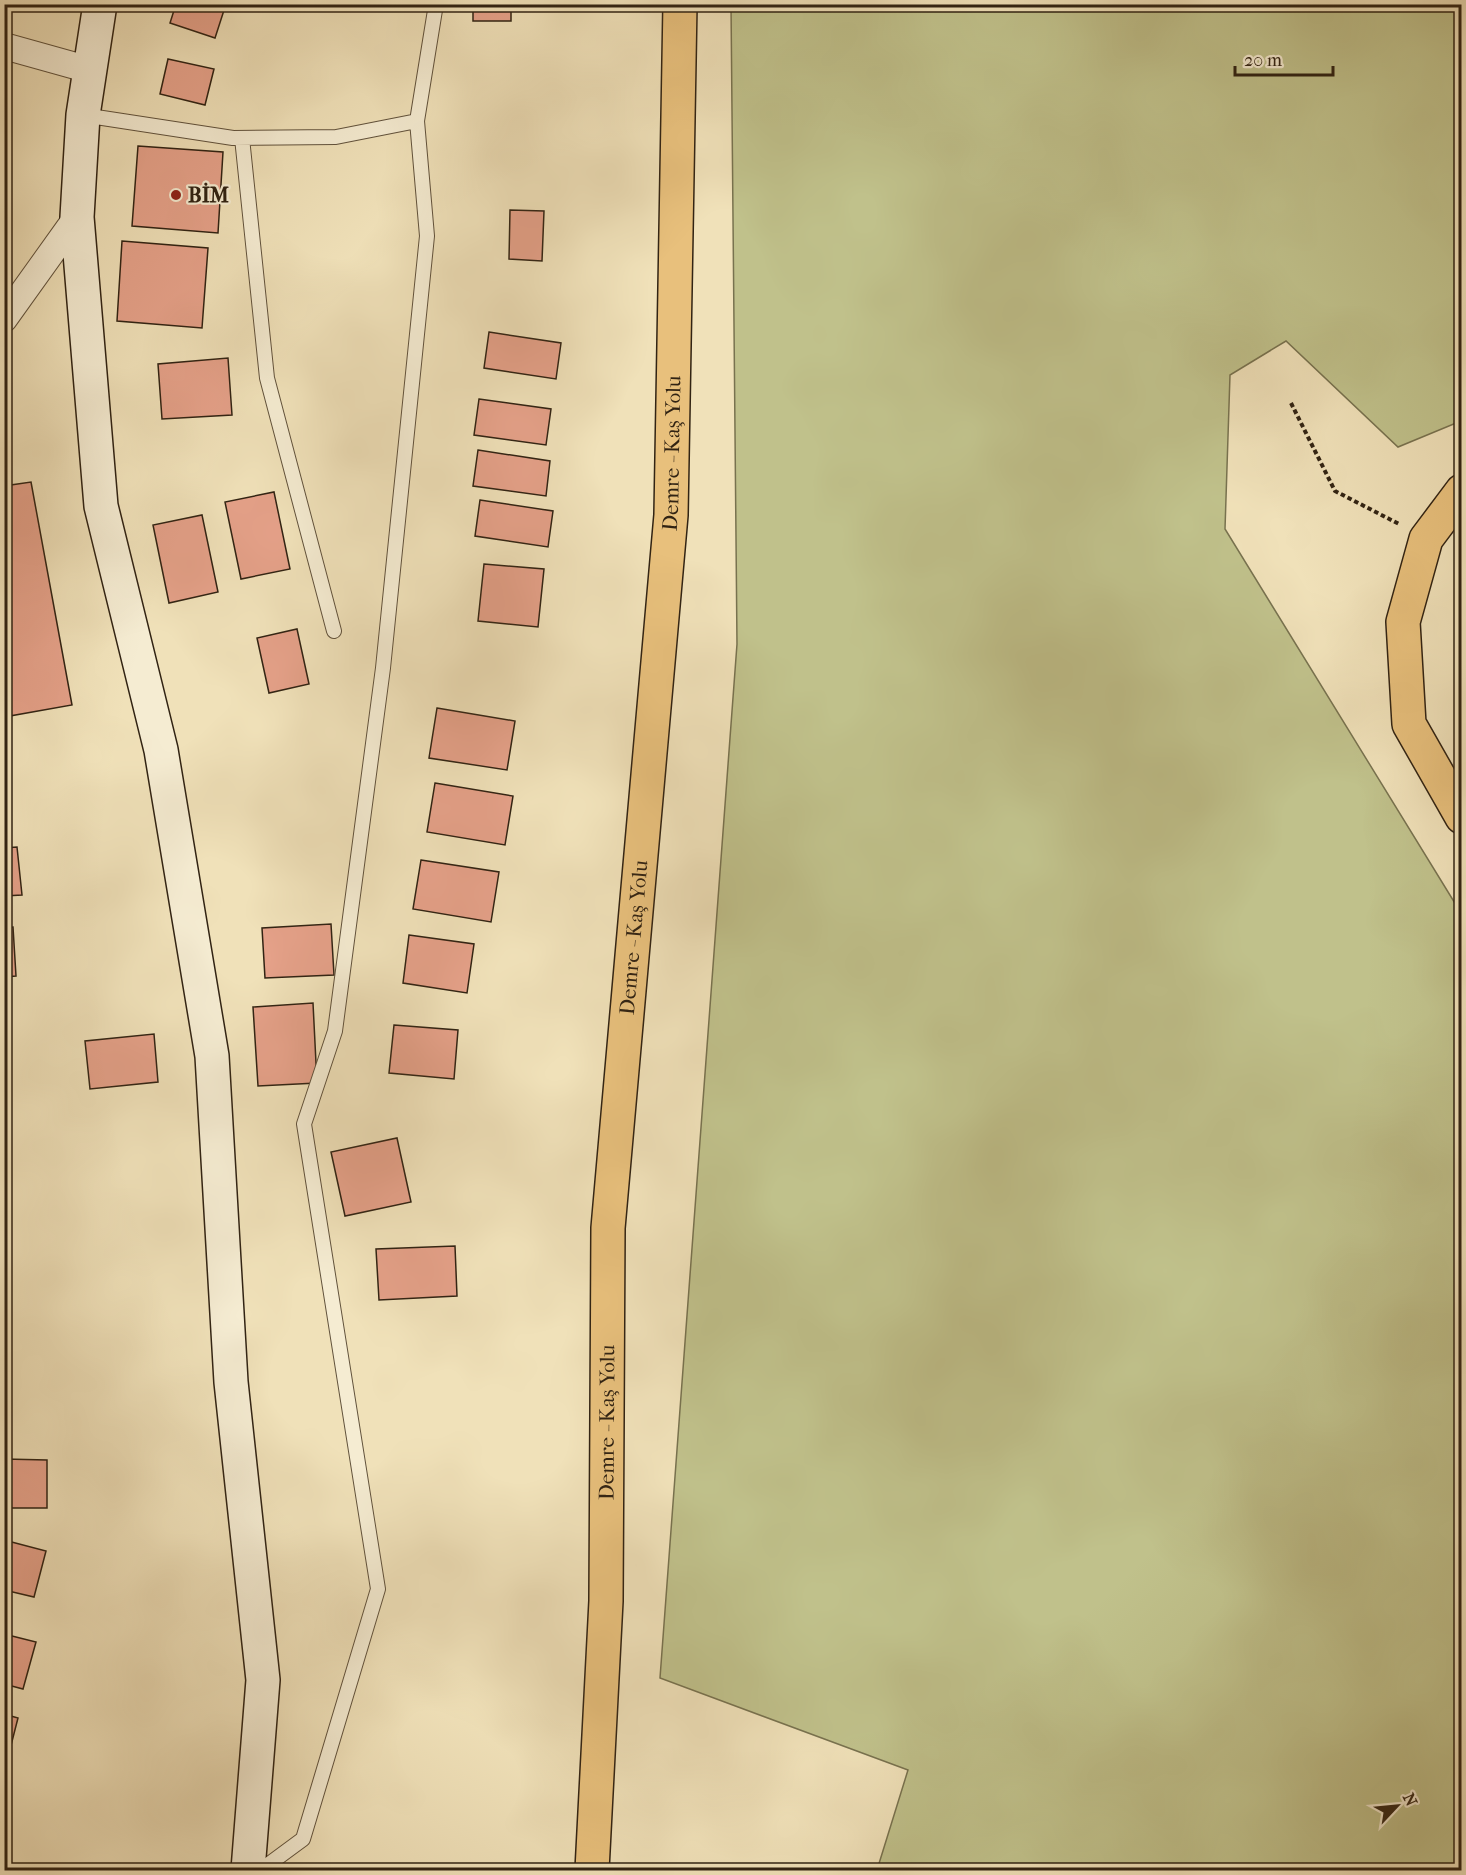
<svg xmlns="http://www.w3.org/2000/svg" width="1466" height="1875" viewBox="0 0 1466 1875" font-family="'IM FELL French Canon',serif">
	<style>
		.green { fill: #c0c18b; stroke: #78724f; stroke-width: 1.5 }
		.building { fill: #e5a189; stroke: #312313; stroke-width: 1.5 }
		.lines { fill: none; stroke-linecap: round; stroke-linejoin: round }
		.lane-casing { stroke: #61523c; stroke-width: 16 }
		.street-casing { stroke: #61523c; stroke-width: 28 }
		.secondary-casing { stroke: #312313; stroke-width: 36 }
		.highway-casing { stroke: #312313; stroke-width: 36 }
		.path { stroke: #312313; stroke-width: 4; stroke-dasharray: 4.5 3; stroke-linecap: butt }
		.lane { stroke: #f5ecd2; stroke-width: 14 }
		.street { stroke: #f5ecd2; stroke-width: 26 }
		.secondary { stroke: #f5ecd2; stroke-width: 33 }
		.highway { stroke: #e8c07c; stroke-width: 33 }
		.poi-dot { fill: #8f2418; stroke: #f5ecd2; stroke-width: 2 }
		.labels { text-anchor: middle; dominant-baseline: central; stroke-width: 4.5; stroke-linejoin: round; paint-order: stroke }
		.poi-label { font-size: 21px; font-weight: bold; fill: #312313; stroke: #f5ecd2; text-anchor: start }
		.street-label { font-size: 21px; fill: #312313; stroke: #f5ecd2 }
	</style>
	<rect width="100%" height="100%" fill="#f0e1b9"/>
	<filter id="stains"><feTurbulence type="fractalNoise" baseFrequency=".00333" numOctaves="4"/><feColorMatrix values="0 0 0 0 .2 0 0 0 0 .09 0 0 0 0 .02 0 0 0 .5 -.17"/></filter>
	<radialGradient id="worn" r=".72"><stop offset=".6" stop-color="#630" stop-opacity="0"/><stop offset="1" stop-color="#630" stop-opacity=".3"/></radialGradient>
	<path class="green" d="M731 5H1461V421L1398 447 1286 341 1230 375 1225 529 1461 913V1870H877L908 1770 660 1678 737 644Z"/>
	<path class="building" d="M4 4H13L4 15Z
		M176 4H226L215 38 170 23Z
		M473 4H511V21H473Z
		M168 59 214 69 205 105 160 94Z
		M138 146 223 152 218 233 132 226Z
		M510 210 544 211 542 261 509 259Z
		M122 241 208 248 202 328 117 321Z
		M489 332 561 343 556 379 484 368Z
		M228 358 232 415 162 419 158 364Z
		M479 399 551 409 546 445 474 435Z
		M478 450 550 461 546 496 473 486Z
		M31 482 72 705 4 717V486Z
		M274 492 290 569 241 579 225 502Z
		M480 500 553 511 548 547 475 536Z
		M202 515 218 592 169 603 153 525Z
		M484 564 544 569 538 627 478 621Z
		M297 629 309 684 269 693 257 638Z
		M437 708 515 721 507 770 429 758Z
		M435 783 513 796 505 845 427 832Z
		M17 847 22 895 4 896V848Z
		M421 860 499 872 491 922 413 909Z
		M331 924 334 975 265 978 262 928Z
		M13 927 16 976 4 977V928Z
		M409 935 474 944 467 993 403 983Z
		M313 1003 317 1083 258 1086 253 1007Z
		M394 1025 458 1030 454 1079 389 1073Z
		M154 1034 158 1082 90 1089 85 1041Z
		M397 1138 411 1202 345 1216 331 1152Z
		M455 1246 457 1296 379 1300 376 1249Z
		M4 1459 47 1460V1508H4Z
		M4 1540 46 1551 34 1597 4 1590Z
		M4 1634 36 1642 23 1689 4 1684Z
		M4 1714 18 1718 6 1765 4 1764Z"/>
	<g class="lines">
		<defs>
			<path id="lane" d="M83 115 233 138 336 137 417 121
				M242 138 267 378 334 631
				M261 1870 303 1839 378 1589 304 1124 335 1031 383 668 427 236 417 121 436 4"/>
			<path id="street" d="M4 46 90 70
				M4 319 77 217"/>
			<path id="secondary" d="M100 4 83 115 77 217 101 506 161 750 212 1056 231 1382 263 1680 248 1870"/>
			<g id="highway">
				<path d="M1462 491 1426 539 1403 622 1409 724 1462 817"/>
				<path id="s1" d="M592 1870 606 1601 608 1228 671 515 680 4"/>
			</g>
		</defs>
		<use href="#lane" class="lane-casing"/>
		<use href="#street" class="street-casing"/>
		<use href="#secondary" class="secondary-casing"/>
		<use href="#highway" class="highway-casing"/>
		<path class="path" d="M1291 403 1335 491 1399 524"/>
		<use href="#lane" class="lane"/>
		<use href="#street" class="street"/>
		<use href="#secondary" class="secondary"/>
		<use href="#highway" class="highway"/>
	</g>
	<circle class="poi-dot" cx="176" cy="195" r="6"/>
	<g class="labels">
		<g class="poi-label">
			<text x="188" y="195">BİM</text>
		</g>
		<g class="street-label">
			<text stroke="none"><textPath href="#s1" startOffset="1420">Demre - Kaş Yolu</textPath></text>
			<text stroke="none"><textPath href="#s1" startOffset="934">Demre - Kaş Yolu</textPath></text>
			<text stroke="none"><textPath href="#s1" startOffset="448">Demre - Kaş Yolu</textPath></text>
		</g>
	</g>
	<rect width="1466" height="1875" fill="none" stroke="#f0e1b9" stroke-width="24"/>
	<rect x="6" y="6" width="1454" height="1863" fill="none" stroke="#312313" stroke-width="3"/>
	<rect x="12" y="12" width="1442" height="1851" fill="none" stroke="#312313" stroke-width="1.5"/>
	<g transform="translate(1397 1806) rotate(64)" stroke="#f5ecd2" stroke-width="4.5" paint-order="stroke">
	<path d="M0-4.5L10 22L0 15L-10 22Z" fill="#312313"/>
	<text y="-9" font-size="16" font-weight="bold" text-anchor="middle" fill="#312313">N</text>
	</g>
	<path d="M1235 66v9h98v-9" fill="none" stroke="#312313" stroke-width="3"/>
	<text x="1244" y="66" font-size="18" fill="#312313" stroke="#f5ecd2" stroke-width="4.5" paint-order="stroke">20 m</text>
	<rect width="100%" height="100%" filter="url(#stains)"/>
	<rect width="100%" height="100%" fill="url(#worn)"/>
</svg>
